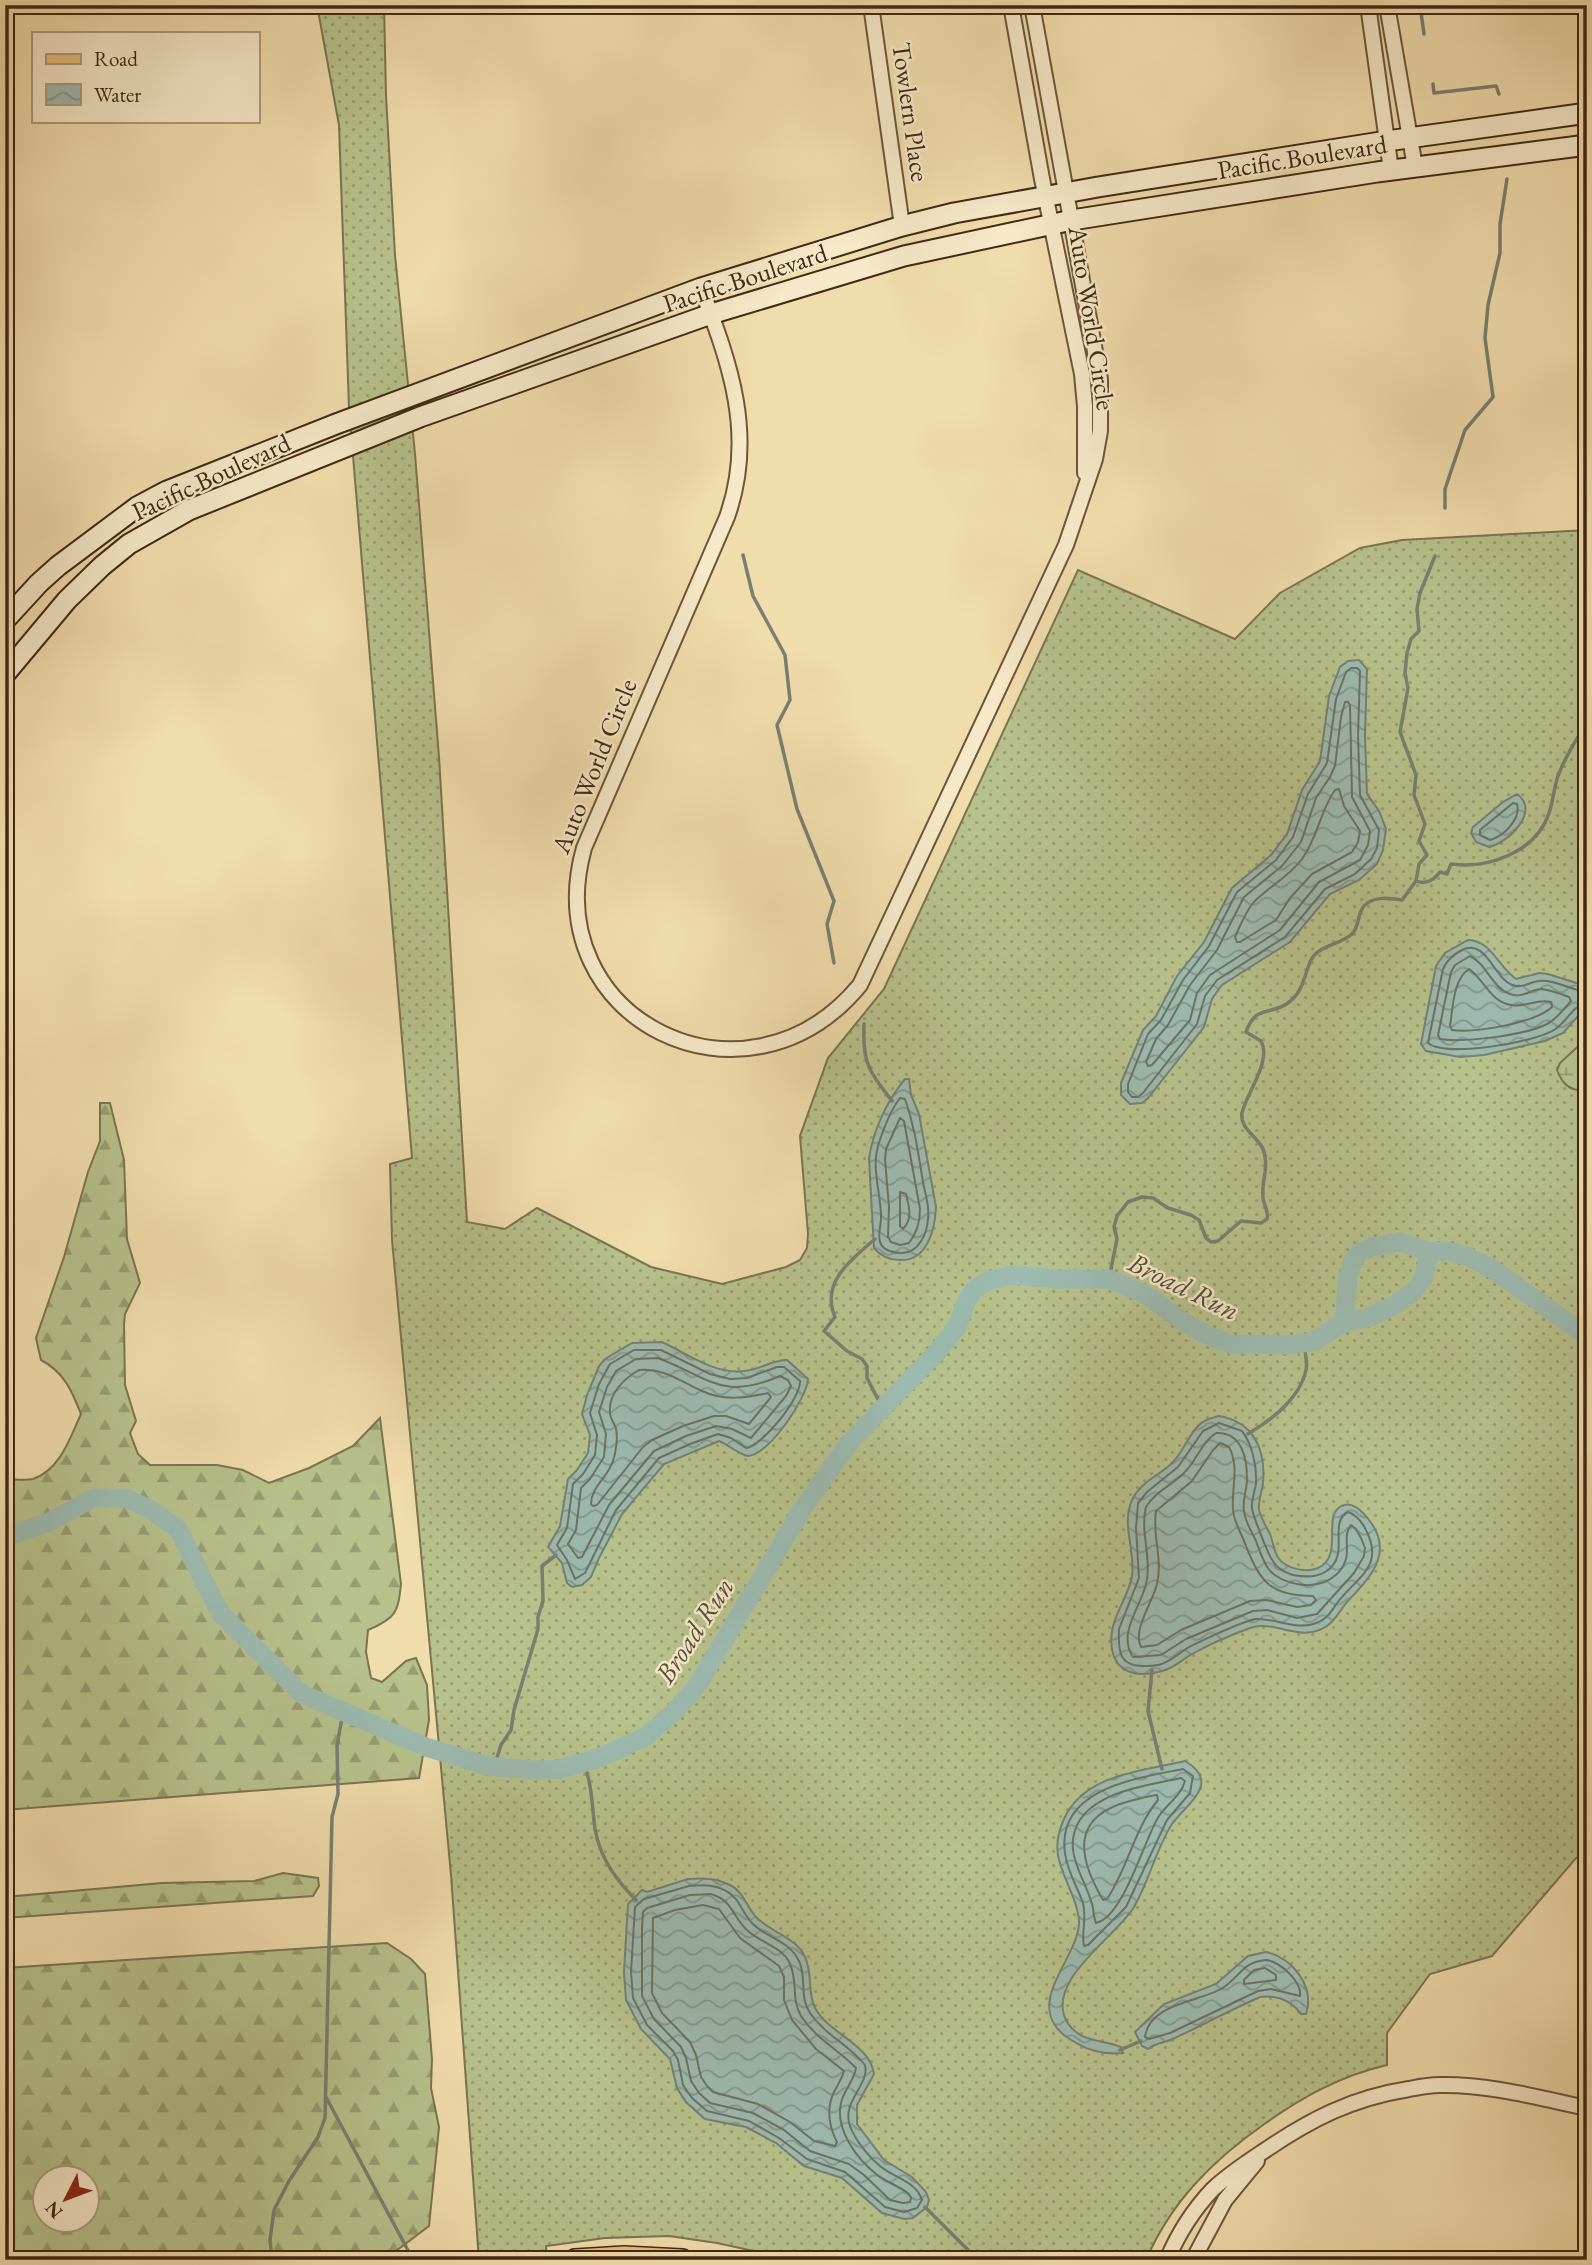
<svg xmlns="http://www.w3.org/2000/svg" width="1592" height="2265" viewBox="0 0 1592 2265" font-family="'EB Garamond',serif">
	<style>
		.grass { fill: url(#grass-dots); stroke: #7b7450; stroke-width: 2 }
		.forest { fill: url(#forest-firs); stroke: #7b7450; stroke-width: 2; fill-rule: evenodd }
		.wetland { fill: url(#wetland-marsh); stroke: #7b7450; stroke-width: 2 }
		.water { fill: url(#water-waves); stroke: #778072; stroke-width: 2 }
		.lines { fill: none; stroke-linecap: round; stroke-linejoin: round }
		.shore { stroke: #6e7162; stroke-width: 2 }
		.stream { stroke: #778072; stroke-width: 3.5 }
		.river { stroke: #9cbab0; stroke-width: 19 }
		.street-casing { stroke: #6c553a; stroke-width: 18 }
		.secondary-casing { stroke: #3f2815; stroke-width: 23 }
		.primary-casing { stroke: #3f2815; stroke-width: 24 }
		.street { stroke: #f6e8c8; stroke-width: 14 }
		.secondary { stroke: #f6e8c8; stroke-width: 19 }
		.primary { stroke: #e8be76; stroke-width: 21 }
		.labels { text-anchor: middle; dominant-baseline: central; stroke-width: 5; stroke-linejoin: round; paint-order: stroke }
		.street-label { font-size: 26px; fill: #3f2815; stroke: #f6e8c8 }
		.water-label { font-size: 28px; font-style: italic; fill: #564c3c; stroke: #f6e8c8 }
	</style>
	<defs>
		<pattern id="grass-dots" width="8" height="8" patternUnits="userSpaceOnUse" patternTransform="scale(1.75)"><rect width="8" height="8" fill="#b7c18b"/><path d="M2 2h.1M6 6h.1" fill="none" stroke="#969d70" stroke-width="1.8" stroke-linecap="round"/></pattern>
		<pattern id="forest-firs" width="22" height="20" patternUnits="userSpaceOnUse" patternTransform="scale(1.75)"><rect width="22" height="20" fill="#b7c18b"/><path d="M5 1l3.5 6h-7zM16 11l3.5 6h-7z" fill="#969d70"/></pattern>
		<pattern id="wetland-marsh" width="20" height="14" patternUnits="userSpaceOnUse" patternTransform="scale(1.75)"><rect width="20" height="14" fill="#b7c18b"/><path d="M1 5h8M5 5V1M11 12h8M15 12V8" fill="none" stroke="#969d70"/></pattern>
		<pattern id="water-waves" width="16" height="10" patternUnits="userSpaceOnUse" patternTransform="scale(1.75)"><rect width="16" height="10" fill="#9cbab0"/><path d="M0 5q4-4 8 0t8 0" fill="none" stroke="#81978e"/></pattern>
	</defs>
	<rect width="100%" height="100%" fill="#f1dcab"/>
	<filter id="stains"><feTurbulence type="fractalNoise" baseFrequency=".00286" numOctaves="4"/><feColorMatrix values="0 0 0 0 .2 0 0 0 0 .09 0 0 0 0 .02 0 0 0 .5 -.17"/></filter>
	<radialGradient id="worn" r=".72"><stop offset=".6" stop-color="#630" stop-opacity="0"/><stop offset="1" stop-color="#630" stop-opacity=".3"/></radialGradient>
	<path class="grass" d="M317 5H384L386 96 395 255 415 454 439 757 467 1222 505 1229 537 1208 651 1267 722 1284 786 1267 800 1260 807 1248 808 1234 800 1136 828 1058 884 989 1078 570 1235 639 1280 593 1360 548 1402 540 1587 530V1854L1576 1858 1492 1956 1430 1974 1387 2033V2065C1340 2076 1302 2097 1263 2125 1212 2161 1171 2202 1146 2260H795L717 2243 669 2236 605 2238 546 2246 547 2260H479L451 1875 392 1240 390 1164 412 1158 349 408 339 125Z"/>
	<path class="forest" d="M100 1103H110L124 1160 127 1239 140 1283 125 1314 124 1324 125 1385 136 1421 130 1433 138 1454 150 1465H217L243 1470 269 1483 309 1468 353 1446 380 1418 401 1584C398 1613 396 1618 368 1630L366 1652 371 1678 382 1682 406 1661 416 1658 427 1685 429 1720 419 1778 5 1810V1479C14 1479 25 1481 33 1479 60 1470 70 1438 81 1414 72 1391 64 1372 41 1360L36 1338 64 1257 88 1172 100 1141Z
		M283 1873 318 1878 319 1886 313 1896 5 1918V1897L162 1883 254 1881Z
		M387 1943 411 1959 425 1974 432 2059 431 2088 439 2127 429 2226 384 2260H5V1968ZM46 2178H88V2220H46Z"/>
	<path class="wetland" d="M1587 1038V1083L1577 1090C1566 1088 1561 1080 1557 1070L1560 1063Z"/>
	<path class="water" d="M1359 660 1367 669 1365 736 1367 794 1379 811 1386 829 1383 850 1377 864 1359 880 1330 894 1290 942 1222 985 1212 999 1204 1027 1148 1098 1142 1103 1130 1104 1121 1095V1083L1143 1030 1156 1016 1177 976 1204 942 1232 888 1271 855 1287 834 1302 790 1320 761 1329 696 1340 667 1348 661Z
		M1517 794C1541 811 1508 843 1489 847L1476 842 1471 833 1473 827 1503 802Z
		M1468 940C1491 940 1499 968 1516 979L1539 973 1548 974 1586 986 1587 1006 1563 1033 1545 1041 1484 1055 1460 1057 1426 1051 1421 1044 1436 966 1445 953Z
		M905 1079H909L911 1095 919 1114 936 1207C935 1230 927 1262 899 1260 889 1260 880 1255 874 1248L869 1159C873 1130 887 1101 905 1079Z
		M662 1342C688 1354 715 1375 744 1371 760 1370 771 1360 787 1360L808 1379C807 1398 769 1455 748 1456 742 1456 727 1444 719 1441L664 1464 622 1514 599 1558 591 1577 582 1585 572 1587 567 1583 562 1563 548 1547 560 1526 568 1479 577 1470 588 1453 590 1435 582 1414 587 1395 599 1366 605 1359 632 1343Z
		M1219 1416C1254 1422 1266 1450 1263 1483 1262 1492 1258 1501 1259 1510 1261 1518 1266 1526 1270 1534 1273 1542 1274 1552 1279 1559 1287 1569 1307 1573 1318 1568 1346 1555 1319 1513 1344 1505 1352 1503 1358 1508 1363 1513 1397 1548 1374 1574 1347 1602 1340 1610 1336 1620 1327 1626 1300 1644 1275 1619 1250 1628 1231 1635 1210 1644 1192 1654 1183 1659 1175 1667 1165 1670 1131 1681 1107 1669 1112 1631 1115 1612 1129 1595 1132 1576 1136 1551 1120 1523 1133 1498 1141 1482 1160 1475 1172 1463 1184 1451 1188 1435 1200 1424 1206 1419 1212 1418 1219 1416Z
		M1185 1761C1222 1783 1187 1803 1172 1824 1156 1849 1149 1881 1134 1907 1117 1936 1046 1980 1066 2020 1078 2043 1102 2039 1121 2047L1123 2053C1102 2055 1086 2050 1068 2038 1020 2005 1079 1959 1079 1922 1078 1899 1062 1878 1058 1855 1056 1843 1059 1830 1064 1819 1084 1774 1142 1771 1185 1761Z
		M688 1879C703 1878 716 1878 730 1885 744 1892 746 1906 756 1917 771 1933 795 1936 805 1957 813 1974 807 1992 815 2008 829 2034 870 2044 874 2074L857 2105V2124L884 2160 912 2177 926 2192 929 2200 927 2207 913 2218 904 2219 882 2213 842 2178 804 2166 776 2143 746 2127 705 2119 686 2102 677 2088 670 2059 641 2029 626 2000 624 1972 628 1904 642 1890 647 1892Z
		M1266 1952C1293 1958 1315 1987 1306 2014H1301C1291 2000 1278 1995 1260 1997 1231 2010 1202 2025 1173 2039 1165 2043 1156 2042 1148 2049L1142 2046 1135 2032 1164 2004 1216 1984 1248 1956Z"/>
	<g class="lines">
		<path class="shore" d="M1351 668H1357L1360 671 1358 736 1360 795 1379 830 1377 848 1371 859 1355 874 1325 889 1285 937 1217 980 1205 996 1197 1024 1143 1093 1138 1097H1132L1128 1092V1084L1148 1034 1161 1020 1183 980 1209 946 1237 892 1276 860 1293 837 1308 794 1327 763 1336 699 1346 672Z
			M1345 702H1348L1350 705 1352 797 1370 831 1368 845 1360 860 1319 882 1280 930 1210 975 1197 993 1190 1020 1152 1065 1148 1066 1146 1062 1156 1039 1168 1025 1190 985 1217 950 1244 897 1282 866 1301 842 1316 798 1330 777 1335 766 1341 717Z
			M1339 789 1344 806 1360 831 1358 842 1352 852 1312 874 1290 898 1276 920 1240 942H1237L1235 937C1240 926 1245 913 1253 903 1268 887 1289 877 1302 859 1318 837 1320 811 1335 790Z
			M1513 803 1517 804C1521 819 1504 836 1490 840L1480 835V830Z
			M1470 956C1487 964 1491 987 1510 994 1522 999 1531 989 1542 989 1550 990 1561 994 1569 997L1571 1001C1564 1009 1557 1019 1547 1024 1526 1035 1464 1043 1440 1039L1438 1035 1451 972 1455 965Z
			M1469 969C1484 979 1490 1002 1511 1005 1526 1008 1537 998 1551 1002L1552 1007C1535 1023 1476 1033 1452 1030L1450 1026C1453 1008 1453 979 1469 969Z
			M1587 992C1571 990 1554 979 1539 981 1529 982 1522 989 1512 985 1494 978 1486 938 1462 950 1454 954 1447 960 1443 969L1428 1043C1447 1058 1535 1042 1554 1030 1566 1023 1574 1004 1587 1003
			M900 1098 905 1099C915 1128 918 1152 923 1182 925 1194 930 1206 928 1219 927 1233 919 1253 902 1253 895 1253 887 1252 882 1246 877 1239 880 1229 881 1220 882 1197 871 1169 878 1146 883 1130 890 1111 900 1098Z
			M900 1118 904 1121 920 1209C920 1222 917 1233 909 1243L900 1245 891 1242 888 1237 889 1207 885 1159 886 1149Z
			M900 1192 906 1194C909 1206 913 1219 903 1229L900 1226Z
			M634 1350H661L710 1374 730 1379 747 1378 777 1367H784L800 1381C801 1398 763 1445 746 1448L731 1438 718 1434 690 1444 659 1458 616 1510 585 1573 575 1579 567 1560 557 1545 567 1528 573 1484 583 1474 595 1455 597 1435 590 1413 599 1384 610 1364Z
			M658 1358C710 1378 722 1401 780 1376L788 1380 791 1386 786 1396 751 1438 732 1429 716 1426 686 1436 654 1451 609 1505 582 1557 578 1558 568 1544 576 1530 581 1488 590 1479 604 1457 606 1434 599 1412 607 1387 616 1371 636 1359Z
			M639 1370C665 1368 679 1381 702 1391 723 1401 746 1398 768 1393L771 1397 749 1424 726 1416H714L683 1426 652 1440 643 1447 597 1505 593 1506 591 1504C591 1487 608 1477 613 1461 616 1452 618 1438 616 1428 614 1423 610 1418 610 1413 608 1393 625 1378 639 1370Z
			M1219 1423 1242 1431C1252 1444 1257 1466 1256 1483 1255 1492 1251 1500 1252 1509 1254 1518 1269 1558 1275 1564 1279 1570 1287 1573 1293 1575 1304 1577 1315 1578 1325 1572 1352 1556 1327 1523 1348 1512 1357 1515 1362 1522 1366 1530 1385 1567 1357 1577 1337 1603 1332 1610 1328 1618 1319 1622 1297 1632 1277 1618 1255 1619 1233 1625 1210 1637 1189 1647 1181 1652 1174 1658 1166 1662 1160 1666 1152 1666 1145 1666 1119 1667 1118 1651 1119 1629L1139 1578 1136 1528 1138 1503 1147 1492 1178 1467 1203 1431Z
			M1216 1433C1242 1432 1247 1458 1247 1479 1247 1490 1242 1500 1244 1511 1245 1522 1252 1532 1256 1541 1265 1566 1268 1578 1297 1584 1312 1587 1326 1584 1337 1574 1356 1555 1340 1537 1351 1525L1356 1529 1361 1538 1365 1548 1364 1556 1354 1573 1317 1614 1297 1618 1267 1610 1253 1611 1186 1639 1161 1655 1133 1657C1116 1632 1144 1604 1147 1579 1151 1555 1140 1531 1146 1507 1155 1492 1172 1485 1184 1473 1197 1460 1201 1443 1216 1433Z
			M1220 1443 1229 1447C1240 1468 1231 1488 1233 1510 1234 1523 1242 1534 1246 1546 1260 1582 1271 1596 1313 1596L1316 1600 1311 1605 1297 1607 1267 1600 1250 1601 1181 1630 1157 1645 1141 1647C1132 1630 1153 1602 1157 1584 1163 1560 1152 1535 1156 1511L1192 1481 1213 1450Z
			M1183 1769 1193 1776 1190 1793 1167 1820 1126 1907 1088 1945 1084 1946C1081 1933 1087 1918 1083 1903 1077 1886 1067 1871 1065 1853 1056 1788 1138 1778 1183 1769Z
			M1181 1778 1185 1781C1181 1796 1167 1804 1159 1816 1144 1839 1124 1917 1096 1923 1093 1916 1094 1908 1091 1901 1086 1884 1075 1868 1073 1850 1068 1794 1142 1787 1181 1778Z
			M1157 1795 1158 1800C1134 1829 1128 1868 1107 1899L1103 1900C1077 1856 1071 1816 1130 1801 1139 1799 1148 1796 1157 1795Z
			M689 1886C702 1885 714 1884 726 1891 740 1898 742 1914 753 1924 767 1938 790 1941 799 1961 807 1978 799 1997 810 2013 825 2035 849 2045 865 2065 870 2085 841 2101 850 2126 855 2140 869 2157 880 2166 894 2178 916 2181 922 2200L917 2208 904 2212 885 2207 845 2172 807 2159 779 2138 749 2121 707 2111 692 2098 683 2085 678 2060 673 2051 647 2025 633 1998 631 1972 635 1907 644 1899Z
			M711 1894C734 1901 732 1917 748 1931 761 1943 783 1947 790 1964 798 1981 791 1999 801 2016 816 2039 839 2050 856 2068 854 2081 844 2090 841 2103 835 2129 856 2158 876 2174 886 2182 899 2186 909 2194L911 2198 910 2202 903 2203 890 2200 864 2175 849 2164 810 2151 784 2130 753 2113 710 2103 699 2093 691 2081 686 2058 681 2047 654 2019 642 1996V1928L643 1912 647 1908 690 1895Z
			M703 1905 719 1909 740 1938 779 1966 784 1977V2000L792 2020 816 2049 844 2071C842 2078 838 2085 834 2092 826 2108 829 2127 837 2142L835 2146 814 2141 790 2122 758 2104 713 2092 707 2086 701 2077 696 2055 690 2042 662 2013 652 1993 653 1918 675 1910Z
			M1266 1960C1280 1962 1302 1981 1300 1996L1271 1989 1258 1991 1170 2033 1149 2039 1145 2037C1149 2004 1198 2002 1221 1989 1240 1978 1241 1962 1266 1960Z
			M1265 1968 1276 1975V1980L1244 1984V1980L1254 1970Z"/>
		<path class="stream" d="M1420 5 1424 34
			M1433 84 1434 93 1496 86 1499 94
			M1445 508V489L1465 430 1493 397 1485 338 1488 305 1500 253V224L1507 179
			M743 555 753 596 785 655 790 700 777 725 797 809 834 901 827 924 834 963
			M1416 881C1426 885 1434 880 1440 872L1447 874 1451 864C1489 869 1536 852 1549 813 1554 799 1554 783 1560 771 1567 754 1577 738 1587 723
			M864 1024C862 1063 869 1071 892 1101
			M875 1239C852 1259 820 1282 835 1317L824 1331 847 1351 862 1359 867 1366V1378L883 1409
			M1109 1279 1117 1239 1114 1227 1117 1216 1128 1202 1142 1197 1153 1198 1168 1208 1191 1215 1199 1220 1206 1238 1211 1242 1218 1241 1241 1221 1261 1223 1267 1219C1269 1211 1264 1206 1263 1198 1261 1181 1270 1166 1263 1149 1258 1137 1239 1128 1242 1113 1247 1092 1272 1061 1261 1041L1246 1032C1256 1004 1270 1016 1288 1003 1304 991 1304 975 1311 960 1319 945 1340 945 1352 934 1360 926 1357 912 1365 905 1375 896 1389 898 1402 900L1416 881 1419 864 1427 855 1419 841 1425 824 1414 795 1416 775 1400 732 1408 688 1405 673 1407 653 1411 639 1419 631 1417 609 1420 593 1435 556
			M1248 1434C1271 1420 1300 1399 1306 1370 1308 1362 1305 1351 1303 1343
			M1152 1670 1148 1711 1162 1769
			M584 1763C592 1785 592 1806 595 1829 600 1858 616 1880 636 1900
			M494 1767 501 1745 511 1730 514 1710 538 1629V1617L543 1601 542 1566 556 1555
			M1120 2050 1141 2041
			M326 2097 411 2256
			M925 2207 978 2260
			M272 2260 270 2240 274 2210 289 2181 318 2137 325 2118 332 1817 338 1794 337 1746 343 1712"/>
		<path class="river" d="M1344 1322 1348 1278 1353 1260 1360 1252 1372 1247 1401 1242 1430 1252 1446 1251 1467 1256 1491 1268 1587 1336
			M5 1537 49 1522 93 1498H126L151 1510 178 1529 220 1613 302 1694 426 1747 487 1766 534 1770 560 1769 596 1759 645 1737 674 1712 697 1686 803 1508 849 1443 937 1352 957 1327 967 1300 975 1289 990 1280 1012 1275 1057 1279H1109L1144 1294 1184 1322 1207 1335 1230 1344 1292 1345 1315 1341 1344 1322 1367 1318 1391 1307 1412 1293 1423 1279 1430 1252"/>
		<defs>
			<path id="street" d="M871 5 902 226
				M1011 5 1042 179 1082 374 1085 406V473
				M1368 5 1391 170
				M1387 5 1415 167
				M701 288C730 363 756 436 727 517L584 848C536 1020 746 1123 860 985L1066 545 1095 459 1100 431V379L1032 5
				M1167 2260C1178 2234 1193 2210 1213 2189 1229 2174 1246 2163 1264 2151 1311 2119 1352 2098 1409 2089 1419 2087 1430 2085 1440 2085 1490 2084 1539 2098 1587 2108
				M1193 2260 1225 2200 1257 2161"/>
			<path id="secondary" d="M5 620 39 583 58 566 137 507 167 491 336 424 701 288 902 226 954 213 1098 187 1387 141 1587 113
				M5 674 67 600 102 566 129 544 189 510 420 417 711 314 904 256 1072 220 1377 172 1587 145"/>
			<path id="primary" d="M575 2260 624 2257 682 2260"/>
		</defs>
		<use href="#street" class="street-casing"/>
		<use href="#secondary" class="secondary-casing"/>
		<use href="#primary" class="primary-casing"/>
		<use href="#street" class="street"/>
		<use href="#secondary" class="secondary"/>
		<use href="#primary" class="primary"/>
	</g>
	<g class="labels">
		<g class="street-label">
			<text transform="translate(911 112) rotate(82)">Towlern Place</text>
			<text transform="translate(1302 157) rotate(-9)">Pacific Boulevard</text>
			<text transform="translate(745 278) rotate(-18)">Pacific Boulevard</text>
			<text transform="translate(1092 318) rotate(81)">Auto World Circle</text>
			<text transform="translate(211 477) rotate(-25)">Pacific Boulevard</text>
			<text transform="translate(594 766) rotate(-68)">Auto World Circle</text>
		</g>
		<g class="water-label">
			<text transform="translate(1184 1286) rotate(26)">Broad Run</text>
			<text transform="translate(694 1630) rotate(-57)">Broad Run</text>
		</g>
	</g>
	<rect width="1592" height="2265" fill="none" stroke="#f1dcab" stroke-width="28"/>
	<rect x="7" y="7" width="1578" height="2251" fill="none" stroke="#3f2815" stroke-width="3.5"/>
	<rect x="14" y="14" width="1564" height="2237" fill="none" stroke="#3f2815" stroke-width="2"/>
	<rect x="32" y="32" width="228" height="91" fill="#f6e8c8" stroke="#ad9b80" stroke-width="2"/>
	<rect x="46" y="54" width="35" height="10" fill="#e8be76" stroke="#ad9b80" stroke-width="2"/>
	<text x="94" y="66" font-size="21" fill="#3f2815">Road</text>
	<rect x="46" y="84" width="35" height="21" fill="url(#water-waves)" stroke="#ad9b80" stroke-width="2"/>
	<text x="94" y="102" font-size="21" fill="#3f2815">Water</text>
	<g transform="translate(66 2199) rotate(228)"><circle r="33" fill="#f6e8c8" stroke="#ad9b80" stroke-width="2"/>
	<path d="M0-5L12 26L0 18L-12 26Z" fill="#8f2418"/>
	<text y="-10" font-size="19" font-weight="bold" text-anchor="middle" fill="#3f2815">N</text>
	</g>
	<rect width="100%" height="100%" filter="url(#stains)"/>
	<rect width="100%" height="100%" fill="url(#worn)"/>
</svg>
